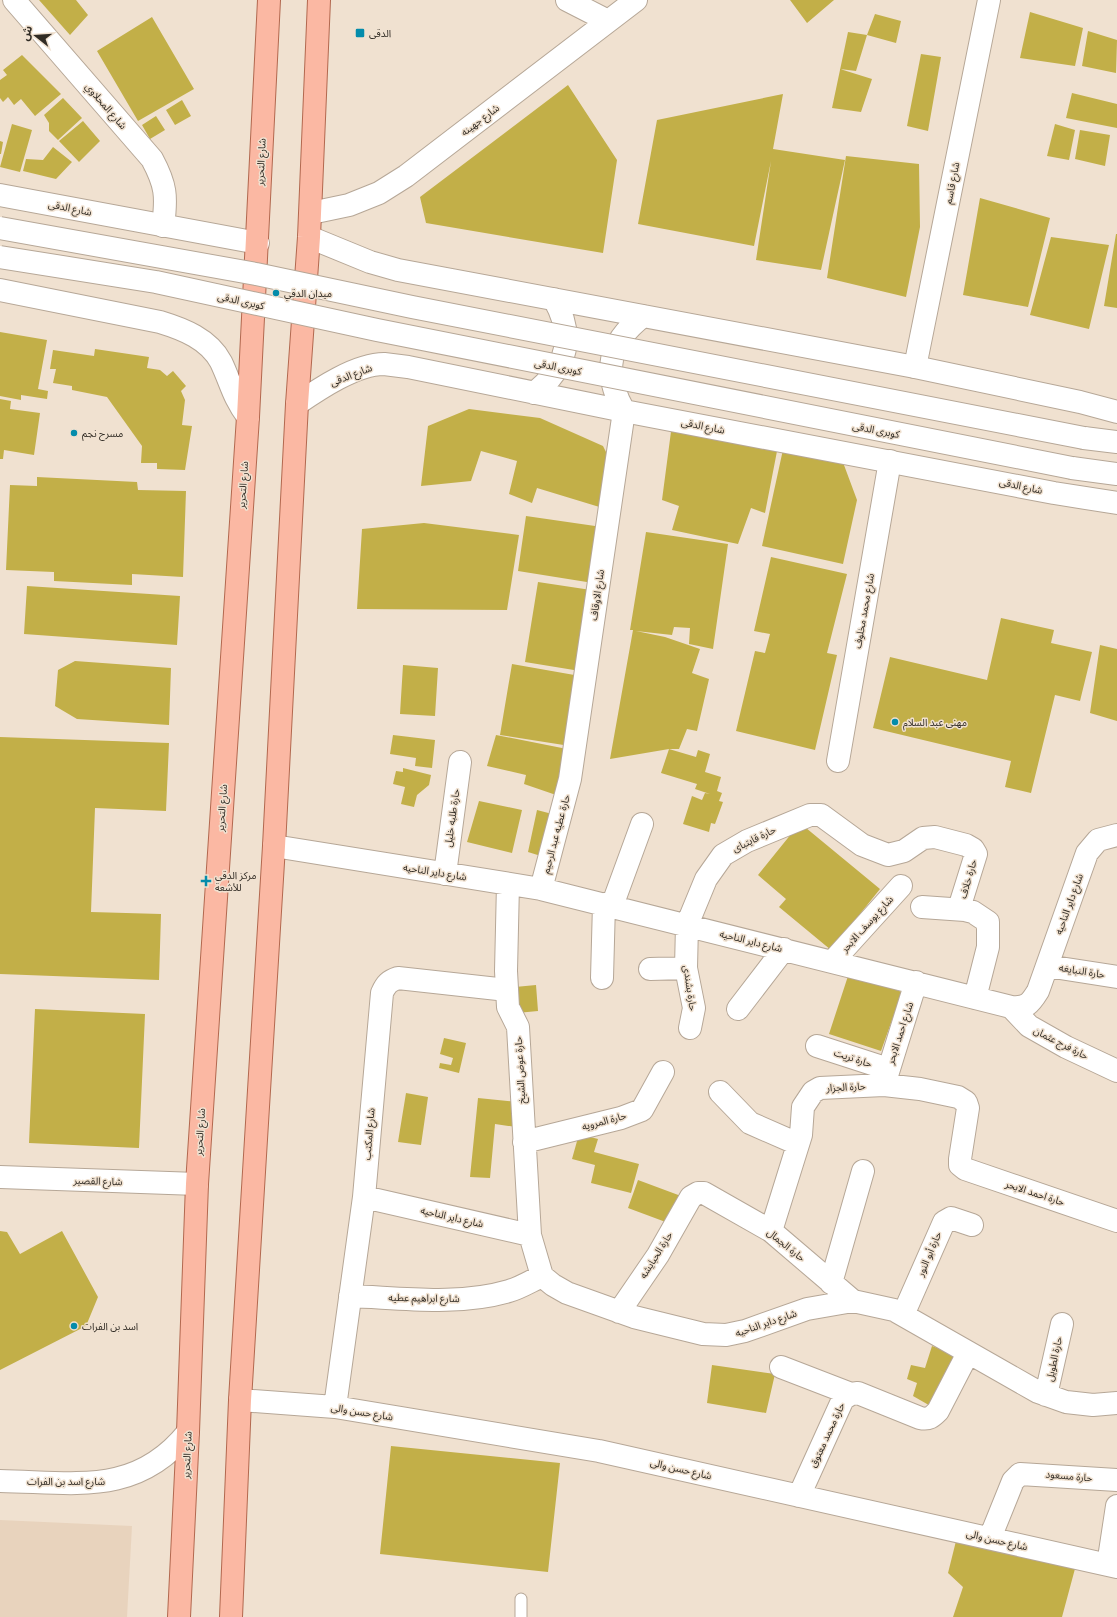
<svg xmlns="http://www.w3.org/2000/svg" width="1117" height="1617" viewBox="0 0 1117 1617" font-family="'IBM Plex Sans','Noto Sans Arabic',sans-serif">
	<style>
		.built { fill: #e8d3bd }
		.building { fill: #c2af48 }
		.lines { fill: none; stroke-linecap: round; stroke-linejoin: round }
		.lane-casing { stroke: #b6a797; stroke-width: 13 }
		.street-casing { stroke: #b6a797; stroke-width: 24 }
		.secondary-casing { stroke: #b6a797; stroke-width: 24 }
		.primary-casing { stroke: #b2684f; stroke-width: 24 }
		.lane { stroke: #fff; stroke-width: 11 }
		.street { stroke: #fff; stroke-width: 22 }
		.secondary { stroke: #fff; stroke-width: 22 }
		.primary { stroke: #fbb8a3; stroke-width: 22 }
		.secondary-bridge-casing { stroke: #b6a797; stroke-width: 24; stroke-linecap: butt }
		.secondary-bridge { stroke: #fff; stroke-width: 22 }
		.poi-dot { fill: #048cab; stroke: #f0e1d0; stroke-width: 1.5 }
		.labels { text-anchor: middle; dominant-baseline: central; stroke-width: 3; stroke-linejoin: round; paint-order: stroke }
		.poi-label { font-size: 10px; fill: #302b24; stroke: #f0e1d0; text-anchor: start }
		.street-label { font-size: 10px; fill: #302b24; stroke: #f0e1d0 }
	</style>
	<rect width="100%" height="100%" fill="#f0e1d0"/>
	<path class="built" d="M0 1520 132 1526 127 1617H0Z"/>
	<path class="building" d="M39 0H76L88 15 70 35Z
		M790 0H834L807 23Z
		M1030 12 1083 28 1075 66 1020 58Z
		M875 14 901 21 896 43 867 35Z
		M152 17 194 89 138 121 97 51Z
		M1088 31 1117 40 1116 73 1082 66Z
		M848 32 867 35 856 71 840 69 872 79 861 112 832 108Z
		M921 54 941 57 928 131 907 126Z
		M22 55 61 94 35 116 21 99 14 105 8 97 3 102 0 98V80L7 75 3 70Z
		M568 85 617 160 603 253 426 223 420 197Z
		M1072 93 1117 104V128L1066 118Z
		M783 94 773 149 845 160 821 270 756 260 771 161 754 246 638 224 657 120Z
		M63 98 82 118 58 140 49 131V123L44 115Z
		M182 100 191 116 175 125 166 110Z
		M156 116 165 130 150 139 142 125Z
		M83 121 100 141 79 162 59 141Z
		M12 124 32 130 20 172 0 167Z
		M1055 124 1075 130 1069 160 1047 156Z
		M1080 130 1110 135 1105 166 1075 159Z
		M0 141 3 142 1 154H0Z
		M53 147 72 162 56 179 23 171 26 159 43 160Z
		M846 156 919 164 920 227 906 297 827 278Z
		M980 198 1050 218 1028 307 963 295Z
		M1116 234H1117V308L1104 306Z
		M1051 237 1109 245 1089 329 1030 315Z
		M0 332 47 340 38 389 48 391 47 399 21 395V400L0 396Z
		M95 349 149 357 147 368 160 370 167 376 173 371 186 386 181 391 185 400 182 425 192 426 185 470 157 469V463H141L142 446 107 397 72 390V386L53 383 56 369H50L53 350 94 356Z
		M0 399 11 401 10 409 40 413 34 455 4 450 3 459H0Z
		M469 409 540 418 603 446 611 462 606 509 537 488 532 503 509 494 517 461 481 451 471 481 421 486 428 426Z
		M672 424 778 446 765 513 751 508 738 544 672 530 679 506 662 500Z
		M784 445 841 457 857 500 843 564 762 546Z
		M37 477 137 482 138 490 186 491 183 577 132 574V585L54 581V572L6 570 10 485 37 486Z
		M526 516 602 527 593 583 518 571Z
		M424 523 519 535 507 610 357 609 362 529Z
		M646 532 728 544 713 649 689 644 690 628 674 627 672 635 636 631 665 637 700 649 692 673 709 679 697 731 687 729 679 749H669L696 757 698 750 710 754 705 772 721 777 717 791 722 793 719 801 723 802 715 824 711 823 709 832 683 824 692 796 702 800 705 793 710 794 695 789 697 784 661 773 669 749 610 759 633 630H630Z
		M771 557 847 574 827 653 837 655 815 750 736 731 755 651 765 653 770 634 754 631Z
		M538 582 591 590 580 671 525 662Z
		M27 586 180 596 177 645 24 634Z
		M1001 618 1054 630 1051 643 1092 652 1080 701 1055 695 1031 793 1005 787 1011 761 873 728 890 657 987 680Z
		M1100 645 1117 649V721L1090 713Z
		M75 661 171 668 169 725 77 719 55 706 58 670Z
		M512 664 580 676 570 746 500 735Z
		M403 665 438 668 435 716 400 714Z
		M393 735 435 740 432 768 415 766 416 758 390 754Z
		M496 735 567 749 559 796 524 784 526 775 487 766Z
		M0 737 169 743 166 811 95 808 91 912 161 914 159 980 0 974Z
		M403 768 431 775 429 785 417 795 414 807 401 804 405 787 393 784 396 771 403 772Z
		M479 801 522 810 512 853 467 842Z
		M537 810 556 815 544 857 528 852Z
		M800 823 880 889 831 950 779 907 786 899 758 875Z
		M849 973 902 992 881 1051 829 1034Z
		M536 985 538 1011 517 1013 515 987Z
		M35 1009 145 1014 139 1148 29 1143Z
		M444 1038 466 1043 459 1073 439 1068 440 1063 451 1065 453 1058 440 1054Z
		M406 1093 428 1097 421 1145 398 1142Z
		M478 1098 518 1102 516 1127 495 1124 490 1178 470 1177Z
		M579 1134 598 1139 594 1152 639 1164 631 1193 591 1183 595 1165 572 1159Z
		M638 1180 681 1196 671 1224 628 1208Z
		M0 1231 7 1232 20 1254 62 1231 98 1297 86 1326 0 1370Z
		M932 1346 957 1355 934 1408 913 1396 917 1383 907 1379 911 1365 925 1368Z
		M712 1365 775 1374 766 1413 707 1403Z
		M391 1446 560 1463 548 1572 380 1554Z
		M957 1537 1076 1565 1062 1617H953L963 1587 948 1573Z"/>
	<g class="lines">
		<defs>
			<path id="lane" d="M521 1599V1617"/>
			<path id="street" d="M14 0 152 159C166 185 167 196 163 226
				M567 0 608 21
				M311 213 349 205 379 193 406 176 636 0
				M915 367 989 0
				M838 761 890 461
				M274 846 541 889 1011 1007C1027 1008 1030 1004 1038 991L1087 853 1098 840 1117 835
				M445 874 460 762
				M508 884 506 971 508 1007 518 1027 530 1235
				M541 889 570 779 624 411
				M612 906 642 824
				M922 907 965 910
				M833 961 901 886
				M1047 966 1117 977
				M650 969 686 968
				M602 978 604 904
				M1011 1007 1029 1026 1066 1047 1117 1071
				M738 1009 784 949
				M690 1028 694 1008 686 968 687 925 706 879 723 855 747 841 810 815H821L862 845 888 855 904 851 923 838 935 837 966 845 973 849 976 854 961 902 965 910 973 912 988 922V947L975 998
				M817 1046 888 1069
				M884 1085 916 982
				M720 1092 750 1123 798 1144
				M524 1142 621 1118 642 1110 663 1072
				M0 1177 197 1184
				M364 1197 530 1235 542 1276 553 1285 567 1293 634 1317 703 1334 726 1335 745 1331 807 1309 853 1301 894 1310 1038 1392 1066 1402 1093 1405 1117 1403
				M771 1231 801 1135 803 1107 813 1092 820 1088 884 1085 920 1089 958 1097 966 1102 968 1108 960 1159V1165L965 1169 1117 1221
				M831 1283 863 1171
				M350 1296C402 1298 458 1306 509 1291 520 1288 531 1281 542 1276
				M619 1312 658 1255 691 1197 698 1193H704L771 1231 853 1301
				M903 1315 944 1222 951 1218 972 1225
				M781 1367 851 1394
				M1046 1395 1062 1324
				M240 1400 335 1407 599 1451 1117 1567
				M335 1407 364 1197 382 993C386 984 389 981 398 978L507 990
				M0 1481C74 1482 136 1497 188 1432
				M799 1496 843 1399 851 1394 858 1393 920 1418C929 1420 932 1417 938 1411L968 1353
				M990 1538 1013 1481 1020 1474 1117 1480
				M1108 1565 1117 1506"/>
			<path id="secondary" d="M0 195 258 243
				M309 237 370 262 398 270 915 367 1080 402 1117 412
				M0 290 160 322C183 329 209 339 221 362 231 383 233 397 248 417
				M534 393C568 367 575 336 554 299
				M297 404C319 389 356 364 384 364 392 365 400 366 408 367L624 411 1054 493 1117 503
				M624 411C602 372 608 343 643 316
				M1084 438 1117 442
				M1072 468 1117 474"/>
			<path id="primary" d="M179 1617 188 1432 197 1184 248 417 269 0
				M231 1617 240 1400 274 846 297 404 309 237 319 0"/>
		</defs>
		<use href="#lane" class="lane-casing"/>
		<use href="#street" class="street-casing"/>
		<use href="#secondary" class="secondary-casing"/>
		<use href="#primary" class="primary-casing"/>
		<use href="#lane" class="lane"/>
		<use href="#street" class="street"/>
		<use href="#secondary" class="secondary"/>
		<use href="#primary" class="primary"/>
		<defs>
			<path id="secondary-bridge" d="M0 228 256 274 412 307 1084 438
				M0 257 156 282 377 330 1072 468"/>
		</defs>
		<use href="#secondary-bridge" class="secondary-bridge-casing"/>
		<use href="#secondary-bridge" class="secondary-bridge"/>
	</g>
	<g class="poi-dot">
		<rect x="355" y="28" width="10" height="10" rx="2"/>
		<circle cx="276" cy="293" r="4"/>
		<circle cx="74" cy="433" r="4"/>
		<circle cx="895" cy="722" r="4"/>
		<path d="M204 875h4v4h4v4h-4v4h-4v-4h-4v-4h4z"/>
		<circle cx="74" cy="1326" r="4"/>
	</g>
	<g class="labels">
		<g class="poi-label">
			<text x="369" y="33">الدقى</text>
			<text x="284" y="293">ميدان الدقي</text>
			<text x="82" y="433">مسرح نجم</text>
			<text x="903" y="722">مهنى عبد السلام</text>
			<text x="215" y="875">مركز الدقي<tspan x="215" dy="12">للأشعة</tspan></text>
			<text x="82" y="1326">اسد بن الفرات</text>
		</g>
		<g class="street-label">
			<text transform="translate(106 106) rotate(49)">شارع المحلاوي</text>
			<text transform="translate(480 120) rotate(-37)">شارع جهينه</text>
			<text transform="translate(261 162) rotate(-87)">شارع التحرير</text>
			<text transform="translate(952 183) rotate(-79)">شارع قاسم</text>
			<text transform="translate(70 208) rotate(11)">شارع الدقى</text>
			<text transform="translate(241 301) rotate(12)">كوبرى الدقى</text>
			<text transform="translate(558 367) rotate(11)">كوبرى الدقى</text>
			<text transform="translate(351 375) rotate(-21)">شارع الدقى</text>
			<text transform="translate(703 426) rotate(11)">شارع الدقى</text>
			<text transform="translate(876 430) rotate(11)">كوبرى الدقى</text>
			<text transform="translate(243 485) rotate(-86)">شارع التحرير</text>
			<text transform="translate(1021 486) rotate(12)">شارع الدقى</text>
			<text transform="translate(597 595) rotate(-82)">شارع الاوقاف</text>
			<text transform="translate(864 611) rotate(-80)">شارع محمد مخلوف</text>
			<text transform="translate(222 808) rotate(-86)">شارع التحرير</text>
			<text transform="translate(452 818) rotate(-82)">حارة طلبه خليل</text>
			<text transform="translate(556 834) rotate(-75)">حارة عطيه عبد الرحيم</text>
			<text transform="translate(754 839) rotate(-26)">حارة قايتباى</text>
			<text transform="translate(435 872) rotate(9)">شارع داير الناحيه</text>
			<text transform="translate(968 879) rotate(-74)">حارة خلاف</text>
			<text transform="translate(1069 904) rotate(-70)">شارع داير الناحيه</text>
			<text transform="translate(867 924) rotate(-48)">شارع يوسف الابحر</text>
			<text transform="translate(751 941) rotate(14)">شارع داير الناحيه</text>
			<text transform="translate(1082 971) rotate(9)">حارة النبايغه</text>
			<text transform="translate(690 988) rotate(82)">حارة بشندى</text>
			<text transform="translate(900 1033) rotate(-72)">شارع احمد الابحر</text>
			<text transform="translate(1061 1043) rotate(27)">حارة فرج عثمان</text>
			<text transform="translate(853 1058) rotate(18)">حارة تريت</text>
			<text transform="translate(520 1070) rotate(-93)">حارة عوض الشيخ</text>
			<text transform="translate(846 1087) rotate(-3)">حارة الجزار</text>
			<text transform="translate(604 1121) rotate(-15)">حارة المرويه</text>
			<text transform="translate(200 1132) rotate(-86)">شارع التحرير</text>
			<text transform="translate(369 1134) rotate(-85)">شارع المكتب</text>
			<text transform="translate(98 1181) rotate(2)">شارع القصير</text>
			<text transform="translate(1035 1193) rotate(18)">حارة احمد الابحر</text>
			<text transform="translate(452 1217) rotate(13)">شارع داير الناحيه</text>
			<text transform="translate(786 1245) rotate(39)">حارة الجمال</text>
			<text transform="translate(929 1254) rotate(-67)">حارة أبو النور</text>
			<text transform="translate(656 1255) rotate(-58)">حارة الحبايشه</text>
			<text transform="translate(424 1298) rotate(1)">شارع ابراهيم عطيه</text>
			<text transform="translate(766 1323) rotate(-19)">شارع داير الناحيه</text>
			<text transform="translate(1054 1359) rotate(-78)">حارة الطويل</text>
			<text transform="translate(362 1412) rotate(9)">شارع حسن والى</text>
			<text transform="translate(827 1435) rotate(-65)">حارة محمد معتوق</text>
			<text transform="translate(187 1455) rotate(-87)">شارع التحرير</text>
			<text transform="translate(681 1469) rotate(13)">شارع حسن والى</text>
			<text transform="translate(1069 1476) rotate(5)">حارة مسعود</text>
			<text x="66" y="1481">شارع اسد بن الفرات</text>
			<text transform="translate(997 1540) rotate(13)">شارع حسن والى</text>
		</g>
	</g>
	<g transform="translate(36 36) rotate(287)" stroke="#f0e1d0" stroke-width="3" paint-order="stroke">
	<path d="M0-3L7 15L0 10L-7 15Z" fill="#302b24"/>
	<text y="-6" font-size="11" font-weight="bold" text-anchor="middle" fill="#302b24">ش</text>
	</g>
</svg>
